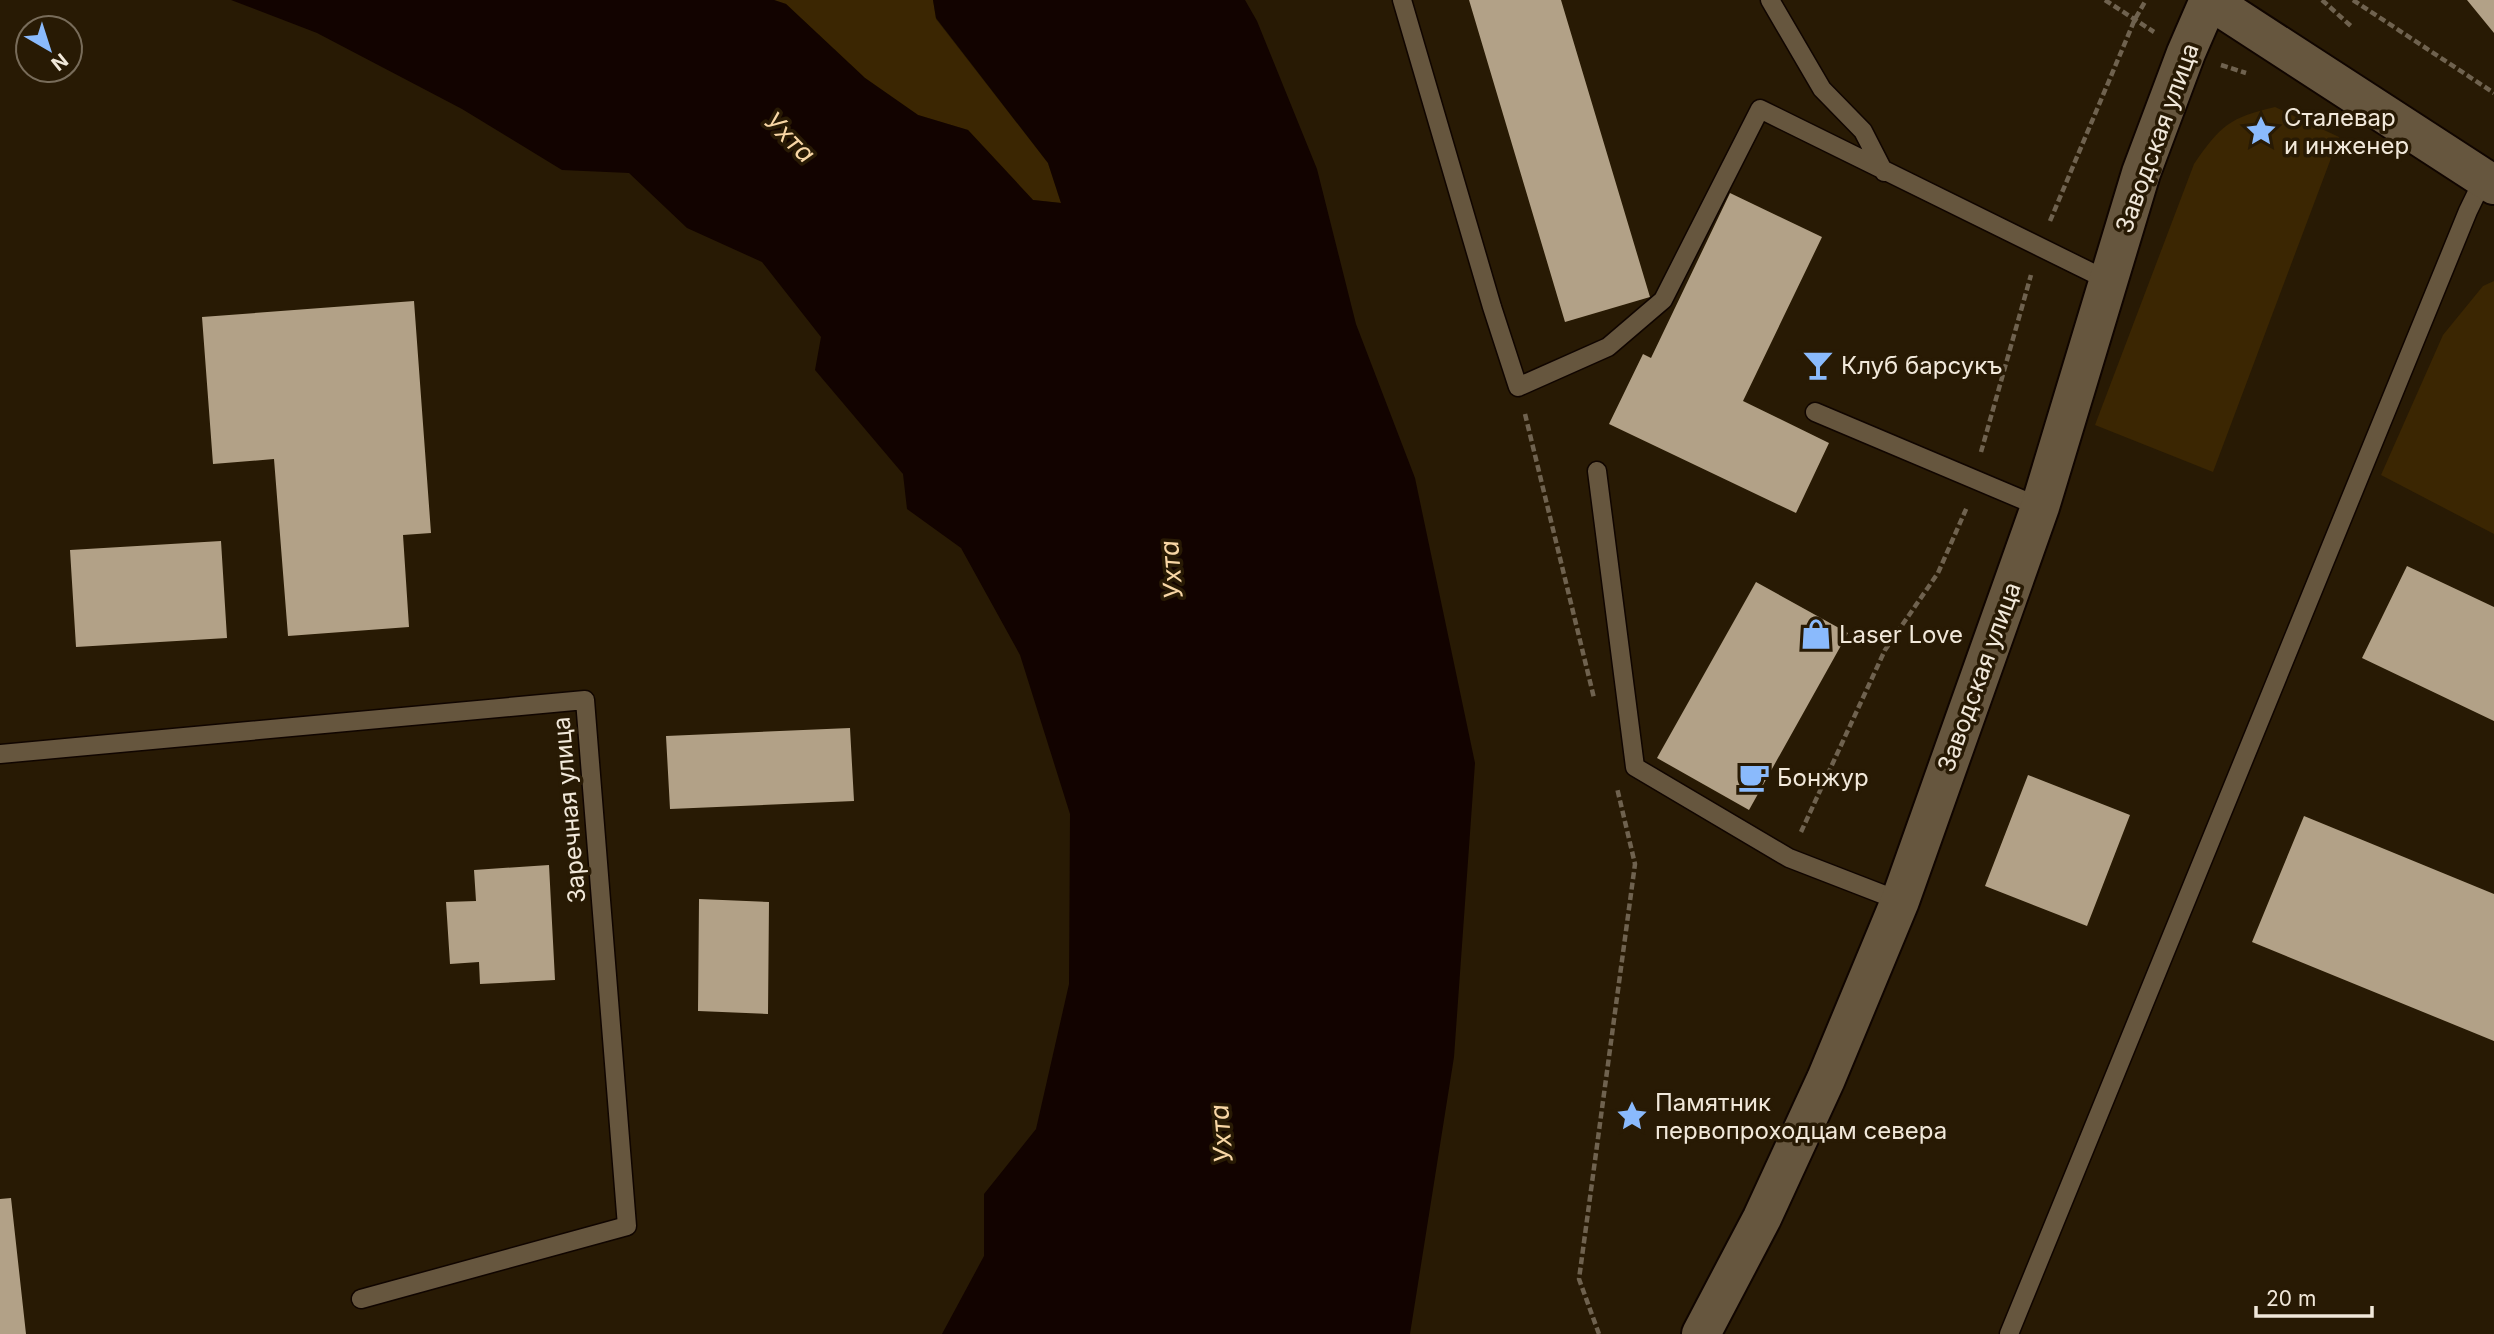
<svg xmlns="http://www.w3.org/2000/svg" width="2494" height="1334" viewBox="0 0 2494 1334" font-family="Inter,sans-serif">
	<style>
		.green { fill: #3b2602 }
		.water { fill: #120300 }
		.building { fill: #b2a187 }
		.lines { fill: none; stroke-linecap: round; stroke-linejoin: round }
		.lane-casing { stroke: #100500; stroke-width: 21 }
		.secondary-casing { stroke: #100500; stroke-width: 42 }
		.path { stroke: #6f624f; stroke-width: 4.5; stroke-dasharray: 7 3.5; stroke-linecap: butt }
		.lane { stroke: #66563e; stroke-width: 18 }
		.secondary { stroke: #66563e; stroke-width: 38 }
		.labels { text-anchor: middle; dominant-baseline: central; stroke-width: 7; stroke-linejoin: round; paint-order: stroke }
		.poi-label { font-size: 24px; fill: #f1e8da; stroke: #281a04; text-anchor: start }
		.street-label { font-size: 24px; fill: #f1e8da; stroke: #281a04 }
		.water-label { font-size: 26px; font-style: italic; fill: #f8d6a5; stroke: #281a04 }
	</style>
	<rect width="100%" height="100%" fill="#281a04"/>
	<path class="green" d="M774 0H933L936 19 1048 163 1061 203 1033 200 968 130 918 115 865 78 786 4Z
		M2275 107 2339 137 2213 472 2095 425 2194 164C2221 125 2229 118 2275 107Z
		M2494 281V534L2381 475 2443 335 2483 286Z"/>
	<path class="water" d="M231 0H774L786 4 865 78 918 115 968 130 1033 200 1061 203 1048 163 936 18 933 0H1245L1257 21 1317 169 1356 324 1415 478 1475 763 1454 1057 1410 1334H942L984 1256V1194L1036 1129 1069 984 1070 814 1020 655 961 548 907 509 903 474 815 370 821 337 762 262 687 228 629 173 562 170 462 109 317 33Z"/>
	<path class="building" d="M1469 0H1561L1650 297 1565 322Z
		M2467 0H2494V33Z
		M1730 193 1822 237 1743 401 1829 443 1796 513 1609 424 1643 354 1651 358Z
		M414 301 431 533 403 535 409 627 288 636 274 459 213 464 202 317Z
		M221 541 227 638 76 647 70 550Z
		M2407 566 2494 607V721L2362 658Z
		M1756 582 1848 633 1749 810 1657 758Z
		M850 728 854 801 670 809 666 736Z
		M2028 775 2130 815 2087 926 1985 886Z
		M2304 816 2494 894V1041L2252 942Z
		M549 865 555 980 480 984 479 962 450 964 446 902 476 901 474 870Z
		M699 899 769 902 768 1014 698 1011Z
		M11 1198 26 1334H0V1199Z"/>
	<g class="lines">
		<defs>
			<path id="lane" d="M1402 0 1492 307 1518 387 1608 347 1663 300 1760 109 2109 281
				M1770 0 1822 89 1863 131 1884 172
				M1815 412 2040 507
				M1597 471 1635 767 1789 858 1900 901
				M0 754 585 700 627 1226 361 1299
				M2009 1334 2468 211 2484 178"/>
			<path id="secondary" d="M2209 0 2494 185
				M1701 1334 1762 1218 1826 1079 1900 901 2040 507 2141 173 2186 53 2209 0"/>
		</defs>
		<use href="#lane" class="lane-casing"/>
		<use href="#secondary" class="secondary-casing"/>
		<path class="path" d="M2105 0 2154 32
			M2322 0 2352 27
			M2353 0 2494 93
			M2221 65 2246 73
			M2050 221 2135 19 2146 0
			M1525 414 1594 698
			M1981 452 2031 275
			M1801 832 1885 650 1938 573 1967 507
			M1599 1334 1579 1279 1635 864 1617 788"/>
		<use href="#lane" class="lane"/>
		<use href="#secondary" class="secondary"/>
	</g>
	<defs>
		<symbol id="sight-bare" viewBox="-9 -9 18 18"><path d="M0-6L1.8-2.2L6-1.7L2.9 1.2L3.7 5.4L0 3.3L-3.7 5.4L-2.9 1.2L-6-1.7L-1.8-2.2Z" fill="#8abafc" stroke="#281a04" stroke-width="2.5" paint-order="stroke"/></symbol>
		<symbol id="bar-bare" viewBox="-9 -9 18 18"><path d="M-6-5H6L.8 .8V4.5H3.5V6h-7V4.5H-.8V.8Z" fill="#8abafc" stroke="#281a04" stroke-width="2.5" paint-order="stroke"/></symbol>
		<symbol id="shop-bare" viewBox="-9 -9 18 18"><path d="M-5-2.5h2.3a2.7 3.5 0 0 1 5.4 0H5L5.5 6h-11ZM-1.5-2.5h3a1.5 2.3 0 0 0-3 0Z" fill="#8abafc" stroke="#281a04" stroke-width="2.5" paint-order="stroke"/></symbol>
		<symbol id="cafe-bare" viewBox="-9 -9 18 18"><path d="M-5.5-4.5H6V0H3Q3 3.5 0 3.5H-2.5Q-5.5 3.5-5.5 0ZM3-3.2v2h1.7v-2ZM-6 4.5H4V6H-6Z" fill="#8abafc" stroke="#281a04" stroke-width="2.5" paint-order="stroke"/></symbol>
	</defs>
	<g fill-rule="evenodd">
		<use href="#sight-bare" x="2239" y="109" width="44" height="44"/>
		<use href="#bar-bare" x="1796" y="343" width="44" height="44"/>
		<use href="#shop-bare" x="1794" y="612" width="44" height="44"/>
		<use href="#cafe-bare" x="1732" y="755" width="44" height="44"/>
		<use href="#sight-bare" x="1610" y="1094" width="44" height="44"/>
	</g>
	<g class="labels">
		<g class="poi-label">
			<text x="2284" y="117">Сталевар<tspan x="2284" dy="28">и инженер</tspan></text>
			<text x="1841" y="365">Клуб барсукъ</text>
			<text x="1839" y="634">Laser Love</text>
			<text x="1777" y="777">Бонжур</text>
			<text x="1655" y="1102">Памятник<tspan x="1655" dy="28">первопроходцам севера</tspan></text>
		</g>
		<g class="street-label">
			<text transform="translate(2157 138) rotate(-70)">Заводская улица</text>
			<text transform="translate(1979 677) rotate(-70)">Заводская улица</text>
			<text transform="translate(569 810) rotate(-95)">Заречная улица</text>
		</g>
		<g class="water-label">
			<text transform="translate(790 137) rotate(45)">Ухта</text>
			<text transform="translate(1171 570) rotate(-95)">Ухта</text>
			<text transform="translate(1221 1134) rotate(-95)">Ухта</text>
		</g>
	</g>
	<g transform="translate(49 49) rotate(141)"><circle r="33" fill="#281a04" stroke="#786c5a" stroke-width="2"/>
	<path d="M0-5L12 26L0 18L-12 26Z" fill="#8abafc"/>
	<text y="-10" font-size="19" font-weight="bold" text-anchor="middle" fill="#f1e8da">N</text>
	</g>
	<path d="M2256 1306v10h116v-10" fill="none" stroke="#f1e8da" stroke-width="3.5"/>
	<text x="2266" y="1306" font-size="21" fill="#f1e8da" stroke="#281a04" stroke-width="5" paint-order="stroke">20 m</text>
</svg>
